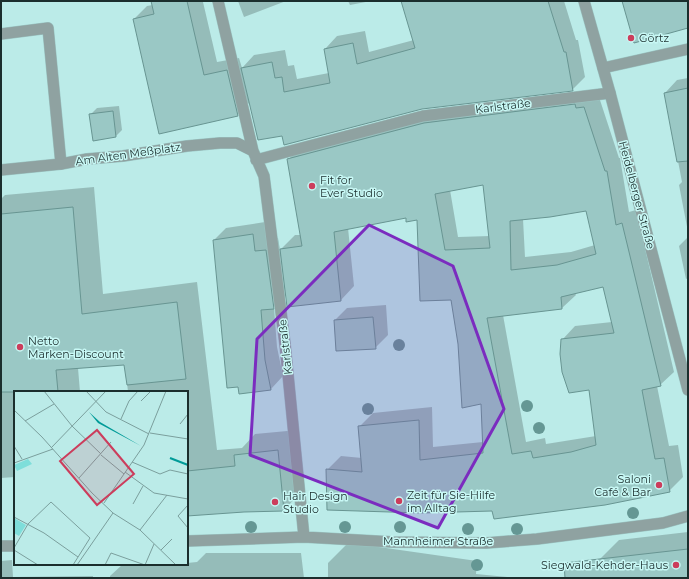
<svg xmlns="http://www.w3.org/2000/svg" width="689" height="579" viewBox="0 0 689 579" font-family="Montserrat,sans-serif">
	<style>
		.shadow { fill: #0003; fill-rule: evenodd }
		.building { fill: #9ac8c5; stroke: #689592; fill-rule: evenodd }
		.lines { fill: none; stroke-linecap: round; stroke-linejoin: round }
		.service-casing { stroke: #9bc5c3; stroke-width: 12 }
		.minor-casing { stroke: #9bc5c3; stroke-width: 12 }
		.tertiary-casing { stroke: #9bc5c3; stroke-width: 12 }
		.service { stroke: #8fa2a1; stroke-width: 11 }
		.minor { stroke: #8fa2a1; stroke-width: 11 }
		.tertiary { stroke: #8fa2a1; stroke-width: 11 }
		.tree { fill: #659794 }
		.marked { fill: #7b2cbf; fill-opacity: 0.2; stroke: #7b2cbf; stroke-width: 3; stroke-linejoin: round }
		.poi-dot { fill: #cc3d5c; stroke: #c8f8f5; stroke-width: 1.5 }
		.labels { text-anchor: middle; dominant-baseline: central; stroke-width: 3; stroke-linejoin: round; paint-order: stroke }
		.poi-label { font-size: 11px; fill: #1b2e2d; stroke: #c8f8f5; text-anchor: start }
		.street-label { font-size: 11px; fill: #1b2e2d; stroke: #c8f8f5 }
		.inset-river { fill: none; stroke: #009b98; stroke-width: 2 }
		.inset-road { fill: none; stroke: #7b9f9d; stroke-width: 1 }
		.view { fill: #cc3d5c; fill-opacity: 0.15; stroke: #cc3d5c; stroke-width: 2 }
		.inset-edge { fill: none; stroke: #1b2e2d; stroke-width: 2 }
	</style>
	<rect width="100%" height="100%" fill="#bbebe8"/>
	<path class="shadow" d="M152 1H207L203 2 217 62 239 58 242 68 254 55 285 50 288 66 294 65 297 79 329 73 325 49 337 36 365 31 369 52 414 40 402 1H564L576 40H578L585 77 572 90 422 108 283 134 250 102 237 115 134 19 147 6 153 5Z
		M238 1H286L244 17Z
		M348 1H371L350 5Z
		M688 78V232L679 185 682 182 665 93 677 80Z
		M598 94 619 158H620L629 212 636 210 674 372 660 385 657 386 669 446 678 445 683 477 669 491 493 510 327 470 341 456 362 458 359 427 373 413 432 407 433 447 483 442 482 403 459 344 451 299 418 218 407 217 348 228 354 286 341 300 287 294 274 307 277 347 283 376 271 389 214 240 226 228 265 222 267 239 278 238 280 250 295 235H301L288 160 301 146 439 110ZM484 184 490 236 458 237 450 190ZM587 210 595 245 571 252 525 257 523 219ZM603 286 612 322 575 326 562 340 590 389 596 436 546 444 545 438 526 442 503 315 562 308 576 295 575 293Z
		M119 106 122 130 116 136 90 115 97 108Z
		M94 187 103 294 197 282 217 450 242 448 255 434 298 430 304 489 284 510 244 511 187 515V392H128L125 364 78 368 80 392H15V477L1 478V199L5 195Z
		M688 237V278L686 279 679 246Z
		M386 305 388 335 375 348 335 320 347 308Z
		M688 532V578H602L600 559 619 540Z
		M347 544 365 545 477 561 476 574 518 578H328V563Z
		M206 553H301L304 578H110V576L123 564H187V563L197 562Z
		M12 560 13 577 93 576V578H1V561Z"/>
	<path class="building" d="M151 1H187L204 75 227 70 238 116 159 134 133 19 154 14Z
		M401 1H548L564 52H566L573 91 422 109 284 145 282 136 258 140 241 68 272 62 275 78 282 77 284 92 330 83 324 49 353 43 357 64 415 48Z
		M622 1H688V28L634 43Z
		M688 88V161L677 162 664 93Z
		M575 104 576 108 584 107 605 171H607L616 225 622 223 630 256 661 386 642 390 655 459 664 458 670 492 605 505 494 519 492 511 421 513 327 510 326 469 362 472 358 426 419 420 420 460 483 453 481 404 462 408 458 344 451 300 420 301 417 220 406 222V218L334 232 341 301 287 307 280 249 302 246 287 159 424 123ZM483 185 490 248 445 250 435 194ZM586 211 596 254 557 265 511 270 510 221 550 217ZM603 287 614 333 561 339 560 354 562 372 569 393 589 390 596 445 571 452 533 458 531 451 512 454 487 318 562 309 561 297Z
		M113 111 116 137 93 141 89 114Z
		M73 207 82 314 177 302 186 379 127 385 124 365 56 370 58 392H1V214Z
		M253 234 255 251 266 250 274 309 261 310 265 360 271 390 239 394 238 387 227 388 213 240Z
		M373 317 376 349 336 351 334 320Z
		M278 450 284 511 244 512 187 516V471L235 466 234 455Z
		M688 549V578H565L564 563Z"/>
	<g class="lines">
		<defs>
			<path id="service" d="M1 34 48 28 61 164"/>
			<path id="minor" d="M218 1 253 151 264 176 285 344 304 537
				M603 68 688 49
				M256 160 423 116 610 93
				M1 170 61 164 87 159 123 156 187 146 220 143H237L253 151
				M187 541 304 537 393 542 486 543 537 539 663 523 688 516
				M1 546H15"/>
			<path id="tertiary" d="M584 1 610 93 688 390"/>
		</defs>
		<use href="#service" class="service-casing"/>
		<use href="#minor" class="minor-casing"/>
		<use href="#tertiary" class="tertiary-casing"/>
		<use href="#service" class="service"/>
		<use href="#minor" class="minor"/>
		<use href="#tertiary" class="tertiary"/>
	</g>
	<g class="tree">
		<circle cx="399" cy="345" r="6"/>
		<circle cx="527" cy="406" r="6"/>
		<circle cx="368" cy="409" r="6"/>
		<circle cx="539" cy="428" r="6"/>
		<circle cx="633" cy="513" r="6"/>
		<circle cx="251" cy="527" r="6"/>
		<circle cx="345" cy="527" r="6"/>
		<circle cx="400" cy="527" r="6"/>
		<circle cx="468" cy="529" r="6"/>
		<circle cx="517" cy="529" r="6"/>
		<circle cx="477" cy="565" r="6"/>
	</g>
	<path class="marked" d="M369 225 453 266 504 409 438 528 250 455 257 339Z"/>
	<g class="poi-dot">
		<circle cx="631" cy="38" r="4"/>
		<circle cx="312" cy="186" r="4"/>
		<circle cx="20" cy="347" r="4"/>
		<circle cx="659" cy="485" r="4"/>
		<circle cx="399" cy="501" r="4"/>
		<circle cx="275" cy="502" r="4"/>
		<circle cx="676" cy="565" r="4"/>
	</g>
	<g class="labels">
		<g class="poi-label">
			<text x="639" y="38">Görtz</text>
			<text x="320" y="180">Fit for<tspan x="320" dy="13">Ever Studio</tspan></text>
			<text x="28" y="341">Netto<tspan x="28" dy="13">Marken-Discount</tspan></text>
			<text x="651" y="479" text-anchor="end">Saloni<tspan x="651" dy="13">Café &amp; Bar</tspan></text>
			<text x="407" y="495">Zeit für Sie-Hilfe<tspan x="407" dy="13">im Alltag</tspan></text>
			<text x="283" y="496">Hair Design<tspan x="283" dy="13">Studio</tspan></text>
			<text x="668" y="565" text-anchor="end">Siegwald-Kehder-Haus</text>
		</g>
		<g class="street-label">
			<text transform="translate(503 106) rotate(-7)">Karlstraße</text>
			<text transform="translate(128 154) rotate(-8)">Am Alten Meßplatz</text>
			<text transform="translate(637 195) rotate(75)">Heidelberger Straße</text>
			<text transform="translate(285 347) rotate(-96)">Karlstraße</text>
			<text x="438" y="541">Mannheimer Straße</text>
		</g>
	</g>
	<g transform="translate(14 391)">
		<rect width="174" height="174" fill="#bbebe8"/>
		<path d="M14 68 18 73 3 80 0 74ZM0 127 12 134 5 145 0 142Z" fill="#7ededa"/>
		<path d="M75 21 86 31 127 55 84 32Z" fill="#009b98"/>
		<path class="inset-river" d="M156 67 174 74"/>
		<path class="inset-road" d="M30 0 58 35 87 63M72 0 92 21 135 43M127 10 137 0M0 19 28 46 78 102 99 122 126 139 162 174M107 28 115 10 124 0M11 30 40 13M166 33 174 23M136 42 174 48M0 55 8 68M37 57 92 0M87 64 110 83M118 71 146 83 156 79 174 83M0 72 39 58M111 81 140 102 174 108M65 87 97 51M90 112 130 54 152 0M119 113 129 95M174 114 164 125 174 137M0 126 30 142 64 166M126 139 153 104M0 157 14 133 37 111 76 147 59 174M0 159 24 174M147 159 158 148M63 174 99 122M91 174 97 162 131 174 140 153"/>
		<path class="view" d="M83 39 120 83 83 114 46 70Z"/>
		<rect width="174" height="174" class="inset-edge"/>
	</g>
	<rect width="689" height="579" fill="none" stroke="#1b2e2d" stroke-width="4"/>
</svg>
